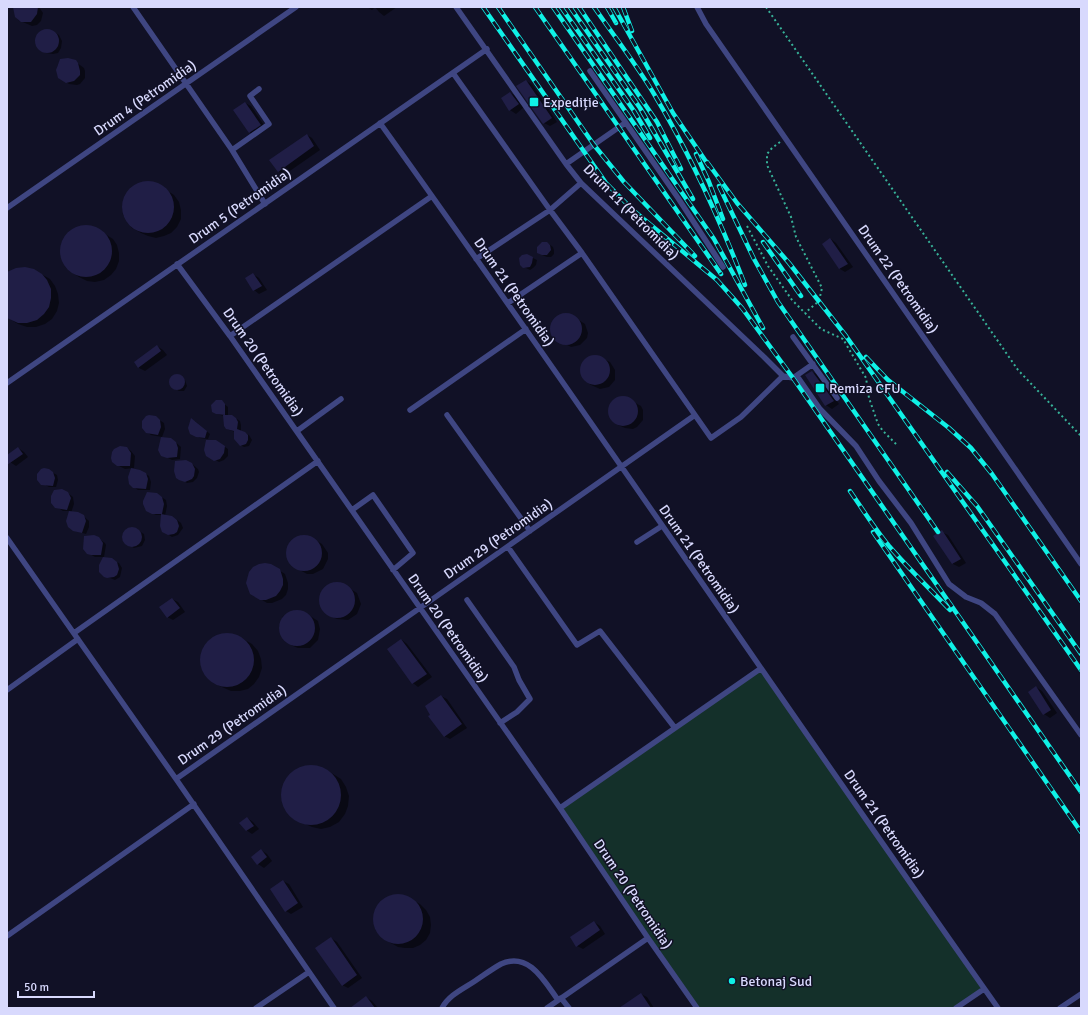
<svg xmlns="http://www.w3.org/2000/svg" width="1088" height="1015" viewBox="0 0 1088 1015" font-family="Signika,sans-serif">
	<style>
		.green { fill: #14302a }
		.shadow { fill: #0007 }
		.building { fill: #201e46 }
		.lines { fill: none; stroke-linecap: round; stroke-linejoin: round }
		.path { stroke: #37b298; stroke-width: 2; stroke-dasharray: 2 3; stroke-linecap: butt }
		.service { stroke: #3f4682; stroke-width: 5.5 }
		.rail-casing { stroke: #0ff1e6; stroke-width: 4.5 }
		.rail { stroke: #111126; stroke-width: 3; stroke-dasharray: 9; stroke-linecap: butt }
		.poi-dot { fill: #0ff1e6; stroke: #111126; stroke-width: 1.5 }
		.labels { text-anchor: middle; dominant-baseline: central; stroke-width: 3; stroke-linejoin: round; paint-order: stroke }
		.street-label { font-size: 14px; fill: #d8d9fd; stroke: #111126 }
		.poi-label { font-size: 14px; fill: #d8d9fd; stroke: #111126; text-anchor: start }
	</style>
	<rect width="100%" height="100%" fill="#111126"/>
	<path class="green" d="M760 669 984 989 956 1008H699L560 808Z"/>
	<path class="shadow" d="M15 7H39L43 13 41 21 37 25 32 26 18 20Z
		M367 7H397L384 16 379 12 375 7 372 10Z
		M44 30 52 31 59 35 62 41 61 48 58 53 53 54 46 53 41 50 37 44V37L40 32Z
		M72 59 84 68 85 71V78L80 84 77 85 69 84 63 80 57 74V67L60 60Z
		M526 81 532 84 557 122 550 126 544 123Z
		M510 93 516 96 524 107 516 114 510 110 502 99Z
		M245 103 251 106 266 128 255 136 249 132Z
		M307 135 312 138 320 150 284 175 279 172Z
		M150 182 159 185 174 195 179 202 181 210V219L177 227 171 233 164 236 156 238 148 236 141 233 132 228 127 222 123 215 122 207 124 199 127 192 134 186 142 183Z
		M82 226H90L97 229 113 239 117 245 119 253V261L116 269 111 275 104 280 95 282 87 281 79 277 71 272 65 265 61 257V249L63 240 68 234 74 229Z
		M831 239 836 243 853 267 845 272 840 269Z
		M549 244 553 247 554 250V254L551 257H547L542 255Z
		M527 255 537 260 536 265 533 268 530 270 522 266Z
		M34 270 50 279 55 286 58 294 59 303 57 311 52 319 45 324 36 327H27L18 324 7 317V274Z
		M253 274 259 278 267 290 259 294 254 290Z
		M566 314 571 315 585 324 588 333 587 338 580 345 571 347 556 339 552 330V325L557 317Z
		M157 346 163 350 167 355 145 371 139 368 135 363Z
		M594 356 604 359 610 362 615 370V380L609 387 600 389 591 385 585 381 581 372 582 363 585 360Z
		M812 372 818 375 839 404 832 409 826 405Z
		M177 375 185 380 187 386 184 391H179L171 386 170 382 171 378Z
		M626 398 641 406 643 410V420L637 427 633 429 625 428 618 425 611 419 610 415V406L617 399Z
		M223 403 228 407V416H232L240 421 241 425V431L249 435 252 440 249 446 244 447 240 445 235 432 227 429 224 416 217 414Z
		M155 417 164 423 165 429 162 437 151 435 147 432Z
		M195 421 210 434 208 439 200 438 191 433Z
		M173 440 181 447 180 459 172 460 166 457Z
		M216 441 228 449V456L224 460 219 462 207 455Z
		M18 448 24 452 28 457 16 466 10 462 7 457Z
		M127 448 131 451 135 456 134 468 125 469 119 466Z
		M192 464 198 469 199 472 197 478 193 482 187 483 177 477Z
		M46 469 57 475 58 480 56 487H49L40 482Z
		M144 473 149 476 151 482 150 490H138L134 487Z
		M65 491 73 497 74 504 71 513 81 514 89 521V527L86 534 75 531 70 511H63L54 505Z
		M160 496 166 500 167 506 165 516 176 519 181 523 183 528 178 535 172 537 163 531 162 515H156L146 510Z
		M131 528 137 530 144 534 145 540 142 546 134 548 123 541V535L126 530Z
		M942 532 948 535 966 563 959 567 953 564 935 536Z
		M305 536 310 537 322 544 328 553V559L323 569 313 574H307L296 568 289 562 287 554 288 549 294 539Z
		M96 537 105 543 106 545 104 557H95L88 553Z
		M104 557V558L119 563 122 568 120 577 115 580 105 576 100 566Z
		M271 565 285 574 288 583V589L286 595 282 599 272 603H267L251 593Z
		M336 583H341L357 593 361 604 357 614 348 620 337 619 330 616 323 611 320 603V597L325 587Z
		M172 599 178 602 185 612 173 620 167 617Z
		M293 611 304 612 318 621 320 629 318 640 310 648H298L293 646 286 642 280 633 279 627 283 616Z
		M227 634 236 635 252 644 258 651 261 659 262 668 259 677 254 684 248 689 240 691H231L215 684 208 679 203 672 201 664V655L204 646 210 640 218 635Z
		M402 640 407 644 432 677 418 687 413 683Z
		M1036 687 1042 691 1057 713 1050 718 1044 714 1029 692Z
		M441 696 447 699 467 728 450 739 444 736Z
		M306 766H315L325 769 341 779 346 787 349 796 348 806 345 814 339 822 330 827 321 829 312 827 303 823 294 818 288 811 284 802 283 793 285 783 290 775 297 769Z
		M247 818 253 822 259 829 252 834 246 830Z
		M261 850 267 854 272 861 264 868 258 864 252 857Z
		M283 881 289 884 303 907 291 914 286 911Z
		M396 895 404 896 420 904 426 910 430 917 431 925 430 933 426 940 420 945 413 948H405L398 947 389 942 382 937 377 931 375 924 374 916 377 909 381 902 388 898Z
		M594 922 600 926 605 934 583 949 577 946Z
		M331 938 337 942 362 978 348 988 342 985Z
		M641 994 647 997 654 1008H621Z
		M367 998 372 1001 378 1008H358Z"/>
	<path class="building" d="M13 7H38L37 14 31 22H21L15 17Z
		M35 41a12 12 0 1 1 24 0a12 12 0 1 1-24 0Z
		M68 58 76 60 78 63 80 71V75L74 81 66 83 58 78 56 70 60 59Z
		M526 80 552 118 543 124 516 86Z
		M510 92 519 104 509 111 501 98Z
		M245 102 261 125 249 133 233 110Z
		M307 134 314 146 278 172 269 160Z
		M122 207a26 26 0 1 1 52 0a26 26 0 1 1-52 0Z
		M60 251a26 26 0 1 1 52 0a26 26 0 1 1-52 0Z
		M830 238 848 264 839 269 822 244Z
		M542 242H547L550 245 551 250 547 255H542L537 253V247Z
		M527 254 533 257 532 263 530 267 523 268 520 265 519 258 522 255Z
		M25 267 34 269 42 274 47 280 51 289V298L49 307 44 314 37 320 27 323H18L7 318V272L16 268Z
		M253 273 262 286 253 291 245 278Z
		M550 329a16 16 0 1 1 32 0a16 16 0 1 1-32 0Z
		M157 345 161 351 138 368 134 362Z
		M580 370a15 15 0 1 1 30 0a15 15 0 1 1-30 0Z
		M812 371 834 401 825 406 805 375Z
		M169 382a8 8 0 1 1 16 0a8 8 0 1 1-16 0Z
		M608 411a15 15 0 1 1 30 0a15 15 0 1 1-30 0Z
		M216 400H222L225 404V415L216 414 212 412 211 405Z
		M149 415 156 416 160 420 161 427 158 435 146 433 142 428V421L146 416Z
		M223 415H232L236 418 238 422 237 429 245 432 248 435V440L246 444 240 446 234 439V431L226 429 224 426Z
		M191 418 207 431 205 438 196 437 190 434 188 428Z
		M161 437 171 438 176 442 178 448 177 457 167 458 161 456 158 450Z
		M206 440H216L225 446 224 453 220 459 214 461 206 456 204 450Z
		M120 446 127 447 131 453 130 466H117L112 462 111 458 112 452 114 449Z
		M18 447 23 454 7 465V455Z
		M186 460 192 463 195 469 194 476 192 479 185 482 179 480 176 478 174 471 175 461Z
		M44 468 49 469 53 472 55 478 53 486 41 485 37 480V474L41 469Z
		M131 468 140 470 146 473 148 479 146 489 133 488 129 484 128 477Z
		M62 489 68 492 71 498 67 510 55 508 51 503V496L54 490Z
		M147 492 157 493 162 497 164 504 162 514H152L146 511 143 504V501Z
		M69 511 78 512 84 515 86 521 82 533 73 531 68 527 66 521Z
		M161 514 172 516 177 520 179 526 177 532 174 534 168 535 162 532 160 526Z
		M122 537a10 10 0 1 1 20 0a10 10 0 1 1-20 0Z
		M942 530 961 559 952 564 933 536Z
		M286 553a18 18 0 1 1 36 0a18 18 0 1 1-36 0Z
		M94 535 99 537 103 543 101 555H91L87 554 83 549 84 536Z
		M103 557 112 558 117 562 119 569 117 575 114 577 107 578 104 577 99 572V565Z
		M265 563 271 564 280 569 283 579V585L280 591 276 596 266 600H260L250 594 246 583 249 572 253 567 259 564Z
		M319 600a18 18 0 1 1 36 0a18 18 0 1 1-36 0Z
		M172 598 180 608 167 618 159 607Z
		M279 628a18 18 0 1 1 36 0a18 18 0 1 1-36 0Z
		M200 660a27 27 0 1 1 54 0a27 27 0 1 1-54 0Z
		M401 639 427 674 412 684 387 649Z
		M1036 686 1051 710 1043 715 1028 692Z
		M441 695 462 724 444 737 428 716 430 715 425 706Z
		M281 795a30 30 0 1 1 60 0a30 30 0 1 1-60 0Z
		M247 817 254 826 246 831 239 823Z
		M261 849 267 857 257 865 251 857Z
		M283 880 298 903 285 912 270 889Z
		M373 919a25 25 0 1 1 50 0a25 25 0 1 1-50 0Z
		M594 921 600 930 576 947 570 937Z
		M331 937 357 975 342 986 315 948Z
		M641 993 651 1008H619Z
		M366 996 375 1008H350Z"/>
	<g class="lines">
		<path class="path" d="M766 7 1018 370 1081 436
			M780 142 772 148 767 154V165L791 217 796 237 822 288 819 301 805 313
			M747 226 768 266 792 300 821 329 843 339 866 378 869 398 878 424 883 431 898 446"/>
		<path class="service" d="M133 7 232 150 265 204
			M456 7 566 164 581 183 764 357 783 376
			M697 7 706 24 1081 564
			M590 71 678 198 723 267
			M453 73 550 210 582 253 711 438 741 417 783 376 793 378 813 364
			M380 123C590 416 790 714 998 1008
			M232 150 269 124 250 96 259 89
			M566 164 625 123
			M7 208 296 7
			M476 259 550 210 581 183
			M177 264 230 336 560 808 648 938 697 1008
			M508 303 582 253
			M230 336 432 196
			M793 337 837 398
			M797 376 820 409 856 446 879 481 911 523 949 584 966 597 981 603 995 614 1081 735
			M7 383 487 49
			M410 410 526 329
			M447 415 530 531
			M297 431 341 399
			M352 510 373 495 413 553 393 570
			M7 538 176 779 334 1008
			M637 542 662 526
			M508 547 577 645 600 631 675 728
			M467 600 514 667 519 680 530 699 517 712 500 723
			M74 633 318 461
			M7 690 78 639
			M176 779 695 415
			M560 808 760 669
			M7 936 194 804
			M561 998 569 1008
			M256 1008 309 972
			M442 1008C449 995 463 989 475 981 484 975 492 969 501 964 529 951 545 982 558 1000
			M547 1008 648 938
			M956 1008 984 989
			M1060 1008 1081 994"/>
		<defs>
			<path id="rail" d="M483 7 606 183 634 211 717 280 742 308 793 378 1081 792
				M498 7 594 145 624 182 695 256
				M535 7 721 274
				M553 7 714 239 763 328
				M561 7 634 111 650 138
				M570 7 640 108 693 199
				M579 7 657 122 681 169
				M594 7C614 36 636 64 654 94 690 154 720 220 745 285
				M607 7 616 23
				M614 7 673 113 709 166
				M623 7 632 31
				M696 154 709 182 723 219
				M707 162 737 203 789 263 846 336 1081 670
				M719 186 754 259 778 302 938 532
				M763 242 801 296
				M866 357 888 380 949 428 971 448 992 474 1081 601
				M947 472 977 506 1081 654
				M850 491C863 510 875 529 889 546 909 569 930 589 950 610
				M873 532 1081 832"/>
		</defs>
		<use href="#rail" class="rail-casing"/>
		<use href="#rail" class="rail"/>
	</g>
	<g class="poi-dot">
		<rect x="529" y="97" width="10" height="10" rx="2"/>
		<rect x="815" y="383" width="10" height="10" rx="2"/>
		<circle cx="732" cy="981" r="4"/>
	</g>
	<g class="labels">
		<g class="street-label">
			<text transform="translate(145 98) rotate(-35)">Drum 4 (Petromidia)</text>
			<text transform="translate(240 206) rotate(-35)">Drum 5 (Petromidia)</text>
			<text transform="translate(631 212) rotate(45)">Drum 11 (Petromidia)</text>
			<text transform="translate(898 279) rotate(55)">Drum 22 (Petromidia)</text>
			<text transform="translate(514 292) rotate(55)">Drum 21 (Petromidia)</text>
			<text transform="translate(263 362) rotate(55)">Drum 20 (Petromidia)</text>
			<text transform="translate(498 539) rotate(-35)">Drum 29 (Petromidia)</text>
			<text transform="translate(699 559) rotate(55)">Drum 21 (Petromidia)</text>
			<text transform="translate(448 628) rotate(55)">Drum 20 (Petromidia)</text>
			<text transform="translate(232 725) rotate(-35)">Drum 29 (Petromidia)</text>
			<text transform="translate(884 824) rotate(55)">Drum 21 (Petromidia)</text>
			<text transform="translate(633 894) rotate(56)">Drum 20 (Petromidia)</text>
		</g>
		<g class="poi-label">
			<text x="543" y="102">Expediție</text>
			<text x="829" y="388">Remiza CFU</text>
			<text x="740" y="981">Betonaj Sud</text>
		</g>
	</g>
	<rect width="1088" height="1015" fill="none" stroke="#d8d9fd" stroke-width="16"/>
	<path d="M18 991v6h76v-6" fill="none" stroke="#d8d9fd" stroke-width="2"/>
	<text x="24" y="991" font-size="12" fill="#d8d9fd" stroke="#111126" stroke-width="3" paint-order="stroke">50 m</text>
</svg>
